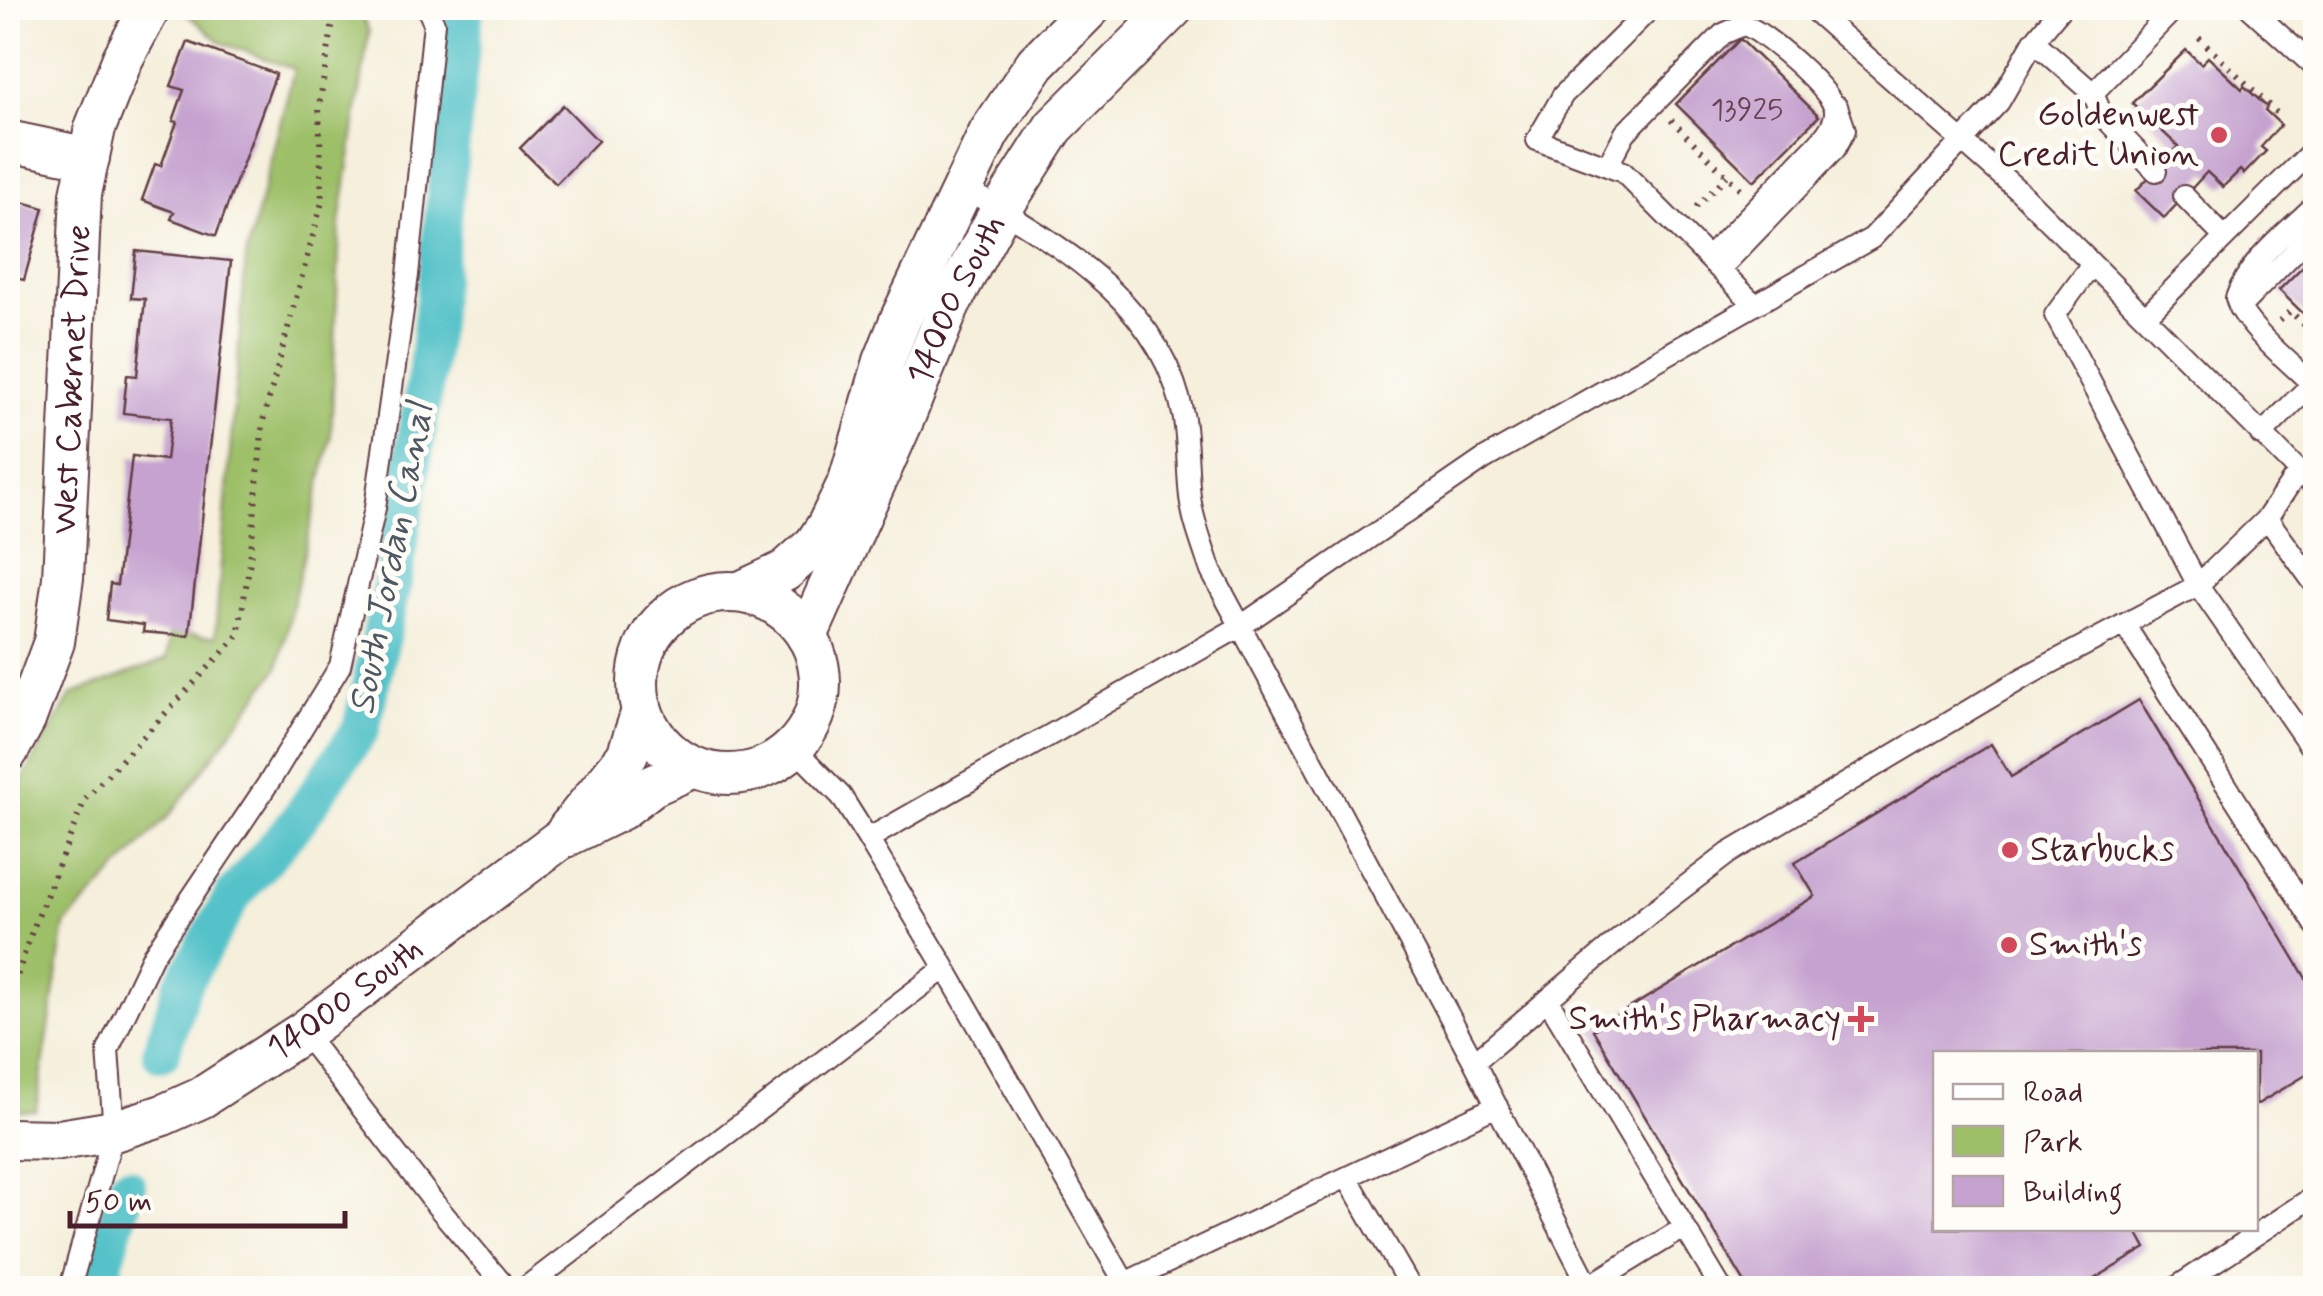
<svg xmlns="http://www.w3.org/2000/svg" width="2323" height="1296" viewBox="0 0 2323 1296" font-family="Mynerve,sans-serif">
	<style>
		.green { fill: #9dbf68; stroke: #746f4a; stroke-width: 2.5 }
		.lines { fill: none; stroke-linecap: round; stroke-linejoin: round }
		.canal { stroke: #54c2c9; stroke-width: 38 }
		.building { fill: #c5a2cf }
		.service-casing { stroke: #643e45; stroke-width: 24 }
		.minor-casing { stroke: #643e45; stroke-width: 44 }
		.path { stroke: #643e45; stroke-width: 6; stroke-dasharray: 2.5 8; stroke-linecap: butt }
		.service { stroke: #fff; stroke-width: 20 }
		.minor { stroke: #fff; stroke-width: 40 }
		.poi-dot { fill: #d1495b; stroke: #fdfcf7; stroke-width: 4 }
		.labels { text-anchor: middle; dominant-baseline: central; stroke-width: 10; stroke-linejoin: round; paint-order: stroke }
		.number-label { font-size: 30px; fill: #694054 }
		.poi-label { font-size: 35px; fill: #4a1f2b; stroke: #fdfcf7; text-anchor: end }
		.street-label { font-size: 35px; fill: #4a1f2b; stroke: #fdfcf7 }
		.water-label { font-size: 38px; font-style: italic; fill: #4e5862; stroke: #fdfcf7 }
	</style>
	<rect width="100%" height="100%" fill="#fdfcf7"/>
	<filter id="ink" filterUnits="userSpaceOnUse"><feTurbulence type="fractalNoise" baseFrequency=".01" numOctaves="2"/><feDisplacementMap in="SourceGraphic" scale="20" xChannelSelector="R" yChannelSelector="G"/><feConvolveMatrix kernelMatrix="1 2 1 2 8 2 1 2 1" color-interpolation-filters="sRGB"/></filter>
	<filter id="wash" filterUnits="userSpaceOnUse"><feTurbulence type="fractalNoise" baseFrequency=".0048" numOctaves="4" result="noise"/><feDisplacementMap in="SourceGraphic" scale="40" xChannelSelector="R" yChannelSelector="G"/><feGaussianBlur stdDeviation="2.25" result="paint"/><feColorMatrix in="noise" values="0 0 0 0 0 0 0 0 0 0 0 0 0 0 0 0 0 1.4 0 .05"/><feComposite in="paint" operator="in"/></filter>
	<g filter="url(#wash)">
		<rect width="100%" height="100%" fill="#f5efdb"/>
		<path class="green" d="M180 8H359L369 32 340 223 331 436 278 668 173 811 65 925 36 1111 8 1112V805L71 695 167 659 169 633 215 637 246 257 294 69 222 43Z"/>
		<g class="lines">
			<path class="canal" d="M161 1053 181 988 233 896 299 819 361 729 395 571 427 370 465 8
				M97 1288 127 1186"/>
		</g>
		<g id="blocks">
			<path class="building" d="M1740 39 1819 116 1754 181 1676 104Z
				M188 42 276 74 216 236 171 219 174 212 142 200 155 164 161 166 177 122 173 121 184 90 171 86Z
				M2186 50 2201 64 2208 57 2242 89 2244 86 2267 107 2265 110 2281 125 2261 147 2266 151 2244 174 2240 170 2223 187 2207 172 2164 218 2136 191 2178 146 2132 103Z
				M563 105 598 141 556 184 520 148Z
				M8 198 44 208 24 280 8 276Z
				M136 251 231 261 189 636 143 632 144 625 106 620 110 584 117 585 132 456 166 460 171 418 123 413 127 375 137 376 145 299 131 298Z
				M2316 253V326L2279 290Z
				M2139 700 2316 995V1069L2256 1105V1054H1936V1228H2135L2146 1248 2079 1288H1748L1593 1030 1815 896 1795 863 1991 744 2011 777Z"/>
		</g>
	</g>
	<g filter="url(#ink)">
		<use href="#blocks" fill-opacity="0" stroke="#643e45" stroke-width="2.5"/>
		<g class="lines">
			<defs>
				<path id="service" d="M1651 8 1563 95 1537 140 1623 172 1754 304
					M1811 8 2019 191 2316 488
					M2250 8 2316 68
					M2034 41 2093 93 2175 8
					M2093 93 2102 115 2156 171
					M1608 165 1625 133 1723 34 1743 25C1761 28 1834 92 1835 110 1836 121 1829 131 1822 139L1710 256
					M963 187C1057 244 1163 301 1184 419 1188 445 1187 471 1190 497 1193 522 1203 547 1211 571L1474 1062 1590 1288
					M2184 196 2224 237
					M1721 268 1835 149 1845 130 1837 106
					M2239 308 2316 230
					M2145 317 2316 147
					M2311 383C2290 362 2244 326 2236 298 2248 261 2289 231 2316 204
					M2261 435 2316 380
					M2298 472 2267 518 2198 585 2316 755
					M2267 518 2316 586
					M2124 624 2316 926
					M793 747 841 796 868 839 1241 626 1484 459 1872 238 1999 102 2034 41 2061 8
					M945 968 1125 1283
					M1548 1000 1721 1288
					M303 1032 436 1205 506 1288
					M1474 1062 1649 914 1729 853 2023 678 2198 585 2055 315 2091 266
					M1589 1286 1682 1229
					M70 1288 114 1131 108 1050 153 955 271 779 340 666 375 508 408 275 434 23 427 8
					M525 1288 945 968 868 839
					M1114 1288 1347 1177
					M1411 1288 1347 1177 1497 1106
					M2175 1288 2316 1195"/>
				<g id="minor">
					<path d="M8 141 89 158"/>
					<path d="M740 592 785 571 815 544 827 526 849 481 884 361 901 318 989 133 1036 63 1090 8"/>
					<circle cx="729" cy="683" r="91"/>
					<path id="s1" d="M807 636 905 416 950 304 1001 210 1054 127 1173 8"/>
					<path id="s2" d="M8 751 25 720 54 642 63 578 81 194 95 128 123 58 150 8"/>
					<path d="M568 829 627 756 642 711"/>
					<path id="s3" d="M8 1139 59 1140 114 1131 163 1115 201 1098 303 1032 559 840 622 809 652 786 694 767"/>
				</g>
			</defs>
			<use href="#service" class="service-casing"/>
			<use href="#minor" class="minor-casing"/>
			<path class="path" d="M2199 38 2280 116
				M1671 120 1740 189
				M1696 207 1727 176
				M2280 321 2290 311 2316 336
				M8 1005 29 939 85 799 238 636 250 561 263 421 322 202 319 106 333 22 329 8"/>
			<use href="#service" class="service"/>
			<use href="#minor" class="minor"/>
		</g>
	</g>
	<g class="poi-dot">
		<circle cx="2219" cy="135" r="10"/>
		<circle cx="2010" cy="850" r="10"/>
		<circle cx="2009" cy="945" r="10"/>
		<path d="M1856 1004h10v10h10v10h-10v10h-10v-10h-10v-10h10z"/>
	</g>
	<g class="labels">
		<g class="number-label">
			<text x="1747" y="110">13925</text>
		</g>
		<g class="poi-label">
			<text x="2199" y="115">Goldenwest<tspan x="2199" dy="40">Credit Union</tspan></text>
			<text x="2030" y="850" text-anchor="start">Starbucks</text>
			<text x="2029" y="945" text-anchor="start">Smith's</text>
			<text x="1841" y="1019">Smith's Pharmacy</text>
		</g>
		<g class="street-label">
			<text stroke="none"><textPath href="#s1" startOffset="368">14000 South</textPath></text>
			<text stroke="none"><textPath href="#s2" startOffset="382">West Cabernet Drive</textPath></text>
			<text stroke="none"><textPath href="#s3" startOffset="375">14000 South</textPath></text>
		</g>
		<g class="water-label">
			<text transform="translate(392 559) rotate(-79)">South Jordan Canal</text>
		</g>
	</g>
	<rect width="2323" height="1296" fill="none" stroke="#fdfcf7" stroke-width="40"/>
	<rect x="1933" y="1051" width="325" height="180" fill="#fdfcf7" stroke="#b5a4a5" stroke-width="2.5"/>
	<rect x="1953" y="1084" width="50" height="15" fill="#ffffff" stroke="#b5a4a5" stroke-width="2.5"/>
	<text x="2023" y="1101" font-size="30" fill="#4a1f2b">Road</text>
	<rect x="1953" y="1126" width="50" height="30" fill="#9dbf68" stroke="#b5a4a5" stroke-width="2.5"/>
	<text x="2023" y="1151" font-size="30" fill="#4a1f2b">Park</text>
	<rect x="1953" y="1176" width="50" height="30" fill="#c5a2cf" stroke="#b5a4a5" stroke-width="2.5"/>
	<text x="2023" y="1201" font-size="30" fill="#4a1f2b">Building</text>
	<path d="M70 1211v15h275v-15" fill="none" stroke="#4a1f2b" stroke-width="5"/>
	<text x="85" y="1211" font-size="30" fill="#4a1f2b" stroke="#fdfcf7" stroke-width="8" paint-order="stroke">50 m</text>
</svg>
